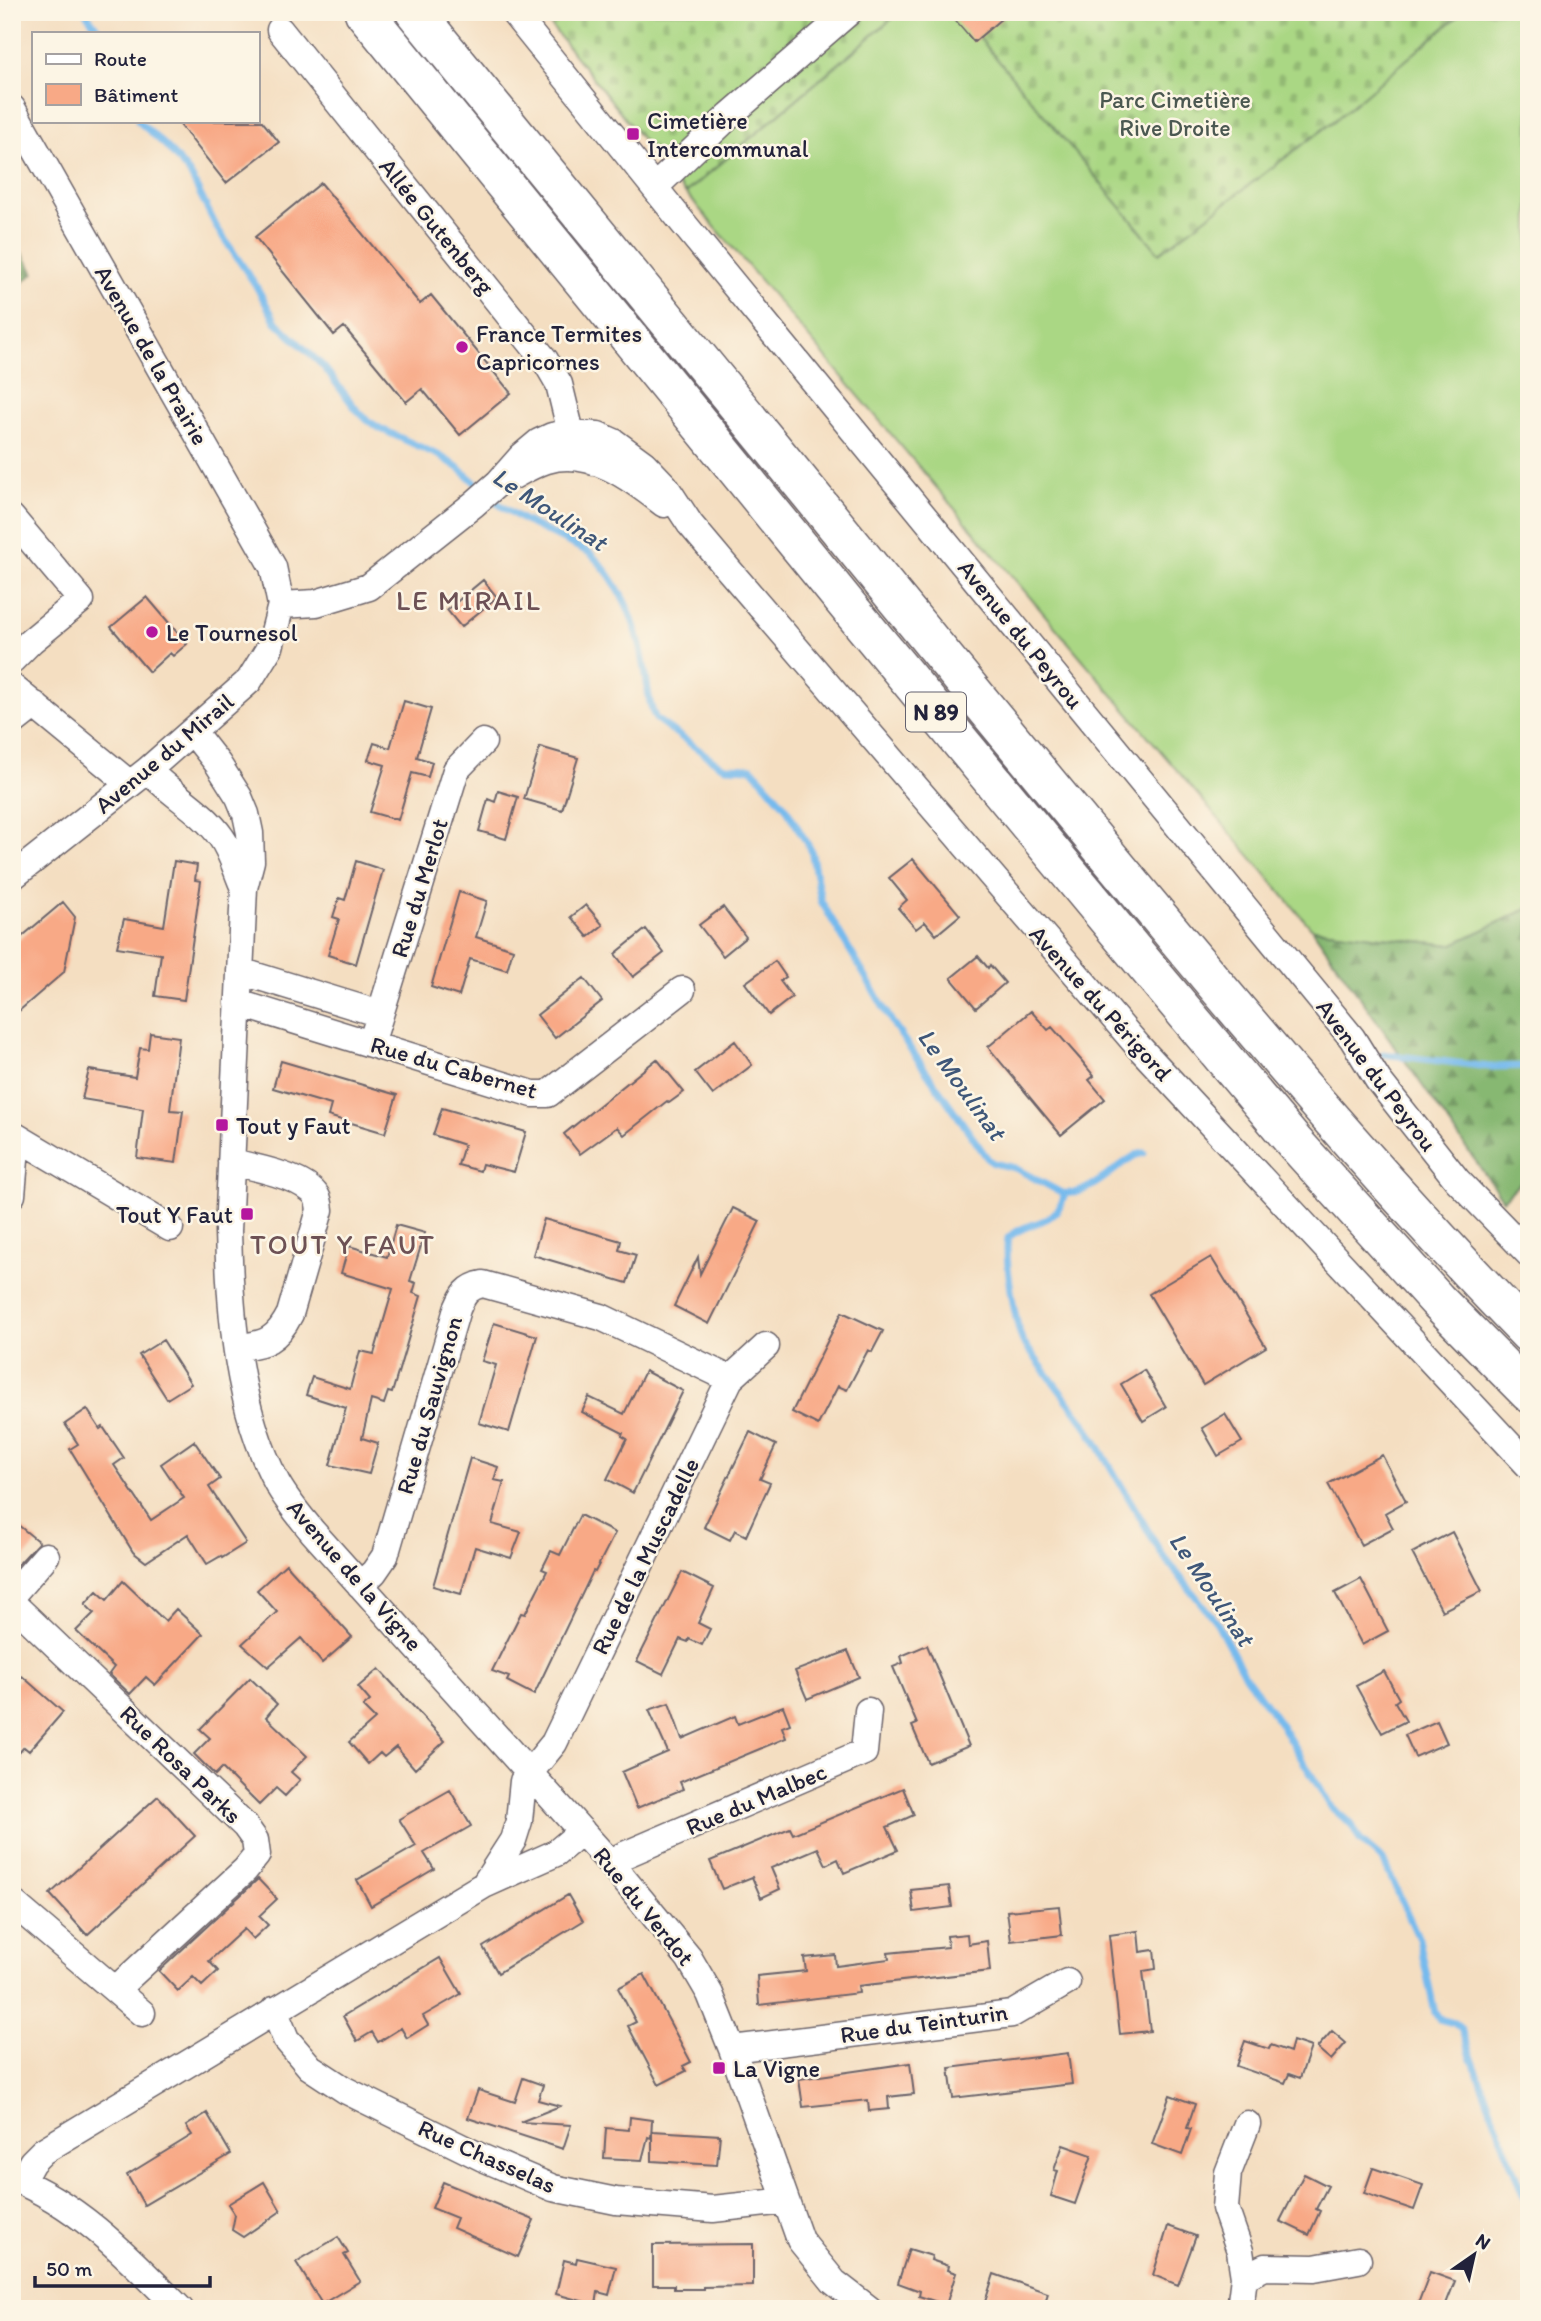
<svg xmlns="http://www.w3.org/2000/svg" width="1541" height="2321" viewBox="0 0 1541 2321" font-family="Itim,sans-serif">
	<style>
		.grass { fill: #aad784; stroke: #667c60; stroke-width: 2 }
		.forest { fill: url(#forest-firs); stroke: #546d56; stroke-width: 2 }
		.cemetery { fill: url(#cemetery-stones); stroke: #667c60; stroke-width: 2 }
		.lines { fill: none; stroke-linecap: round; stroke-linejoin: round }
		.stream { stroke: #76baed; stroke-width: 7 }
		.building { fill: #f8a986 }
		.minor-casing { stroke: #6c646a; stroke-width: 29 }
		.highway-casing { stroke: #6c646a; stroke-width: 41 }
		.minor { stroke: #fff; stroke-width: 26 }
		.highway { stroke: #fff; stroke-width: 38 }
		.poi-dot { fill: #b5179e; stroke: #fcf5e5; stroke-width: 2.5 }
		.labels { text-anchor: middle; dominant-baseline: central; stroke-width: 5; stroke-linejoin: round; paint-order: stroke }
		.shield { fill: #fcf5e5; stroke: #63616e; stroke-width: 2 }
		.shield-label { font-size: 23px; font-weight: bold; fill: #22223b }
		.park-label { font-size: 24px; fill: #4b5851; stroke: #fcf5e5 }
		.poi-label { font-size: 24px; fill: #22223b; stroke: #fcf5e5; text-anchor: start }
		.street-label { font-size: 24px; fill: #22223b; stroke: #fcf5e5 }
		.water-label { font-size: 26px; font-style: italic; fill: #3f5779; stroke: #fcf5e5 }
		.quarter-label { font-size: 28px; letter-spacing: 2px; fill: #6d5155; stroke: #fcf5e5 }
	</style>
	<defs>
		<pattern id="forest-firs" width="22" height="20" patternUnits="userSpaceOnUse" patternTransform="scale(1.75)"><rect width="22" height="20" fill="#87b872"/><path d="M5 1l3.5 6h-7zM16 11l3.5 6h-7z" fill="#6e955f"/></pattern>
		<pattern id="cemetery-stones" width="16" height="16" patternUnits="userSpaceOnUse" patternTransform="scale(1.75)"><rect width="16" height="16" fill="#aad784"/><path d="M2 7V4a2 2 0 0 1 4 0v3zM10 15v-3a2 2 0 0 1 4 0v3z" fill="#92b873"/></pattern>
	</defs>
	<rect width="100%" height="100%" fill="#fcf5e5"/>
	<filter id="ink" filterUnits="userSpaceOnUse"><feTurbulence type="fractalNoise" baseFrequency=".0143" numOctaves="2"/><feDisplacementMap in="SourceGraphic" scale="14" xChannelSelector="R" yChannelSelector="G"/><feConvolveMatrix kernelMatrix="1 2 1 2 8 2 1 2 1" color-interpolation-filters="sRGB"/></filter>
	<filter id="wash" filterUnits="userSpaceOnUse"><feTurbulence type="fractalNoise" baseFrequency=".00686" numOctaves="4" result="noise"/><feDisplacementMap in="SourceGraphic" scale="28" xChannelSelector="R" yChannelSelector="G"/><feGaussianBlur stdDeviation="1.57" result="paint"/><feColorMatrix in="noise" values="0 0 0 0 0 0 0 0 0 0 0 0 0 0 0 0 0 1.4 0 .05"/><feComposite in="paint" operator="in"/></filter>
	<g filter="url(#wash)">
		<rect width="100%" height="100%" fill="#f4dec1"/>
		<path class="grass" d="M900 12H958L1159 253 1335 120 1463 12H1512L1529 35V908L1452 945 1312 929 686 193Z"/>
		<path class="forest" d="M12 237 34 273 12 291Z
			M1529 908V1174L1503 1200 1312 929 1451 945Z"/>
		<path class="cemetery" d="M540 12H900L685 193Z
			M958 12H1463L1335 120 1159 253Z
			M1512 12H1529V35Z"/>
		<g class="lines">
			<path class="stream" d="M85 12 101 33
				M138 121 166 146 190 174 217 228 255 284 276 322 323 366 356 409 367 420 381 429 440 456 459 468 500 505 523 520 590 553C623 584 638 626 645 670 648 685 648 705 656 719L720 765 726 767 752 768 785 806 811 850 821 901 895 1027 988 1159 993 1163 1015 1168 1062 1193C1089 1197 1114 1167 1136 1155L1144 1153
				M1383 1054 1489 1067 1529 1066
				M1062 1193 1064 1197C1054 1228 1026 1220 1008 1238 1004 1257 1015 1323 1023 1342L1086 1425 1161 1553 1217 1623 1244 1674 1281 1725 1331 1807 1352 1825 1360 1840 1383 1860 1419 1939 1435 2013 1439 2019 1454 2023 1461 2029 1529 2211"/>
		</g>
		<g id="blocks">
			<path class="building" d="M948 12H1009L974 42Z
				M177 121H262L279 142 226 183Z
				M321 183 420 304 431 295 511 393 460 435 422 389 406 402 344 327 334 335 255 237Z
				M483 580 497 597 461 627 447 610Z
				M147 597 187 644 173 656 170 653 149 672 111 627Z
				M404 701 431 709 417 757 432 762 428 777 412 773 398 820 370 812 385 765 368 760 374 743 390 748Z
				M540 747 578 758 562 810 524 799Z
				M498 791 518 797 506 839 479 831 488 799 495 802Z
				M913 859 960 915 936 935 925 922 916 929 898 908 907 900 889 878Z
				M174 861 197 865 195 880 201 881 184 1000 155 996 161 954 117 947 124 919 164 926Z
				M356 861 383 870 356 964 328 955 339 919 333 917 339 898 345 900Z
				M459 892 487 901 476 937 513 949 507 970 470 959 459 996 431 987Z
				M63 902 75 917 64 972 12 1017V945Z
				M586 905 603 925 588 937 571 917Z
				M723 907 746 937 723 956 699 925Z
				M646 929 664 953 633 977 615 954Z
				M978 956 988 968 990 965 1005 983 976 1008 951 978Z
				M775 961 786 977 780 981 792 997 769 1015 745 983Z
				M584 978 602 1001 555 1038 537 1015Z
				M1031 1011 1048 1030 1052 1027 1081 1060 1094 1076 1089 1080 1105 1099 1061 1135 988 1047Z
				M150 1033 179 1037 170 1110 183 1111 176 1163 137 1158 143 1109 82 1099 89 1070 135 1077 140 1048 148 1049Z
				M735 1041 752 1065 713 1095 695 1072Z
				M657 1059 684 1092 669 1103 667 1101 624 1135 617 1127 580 1154 564 1134Z
				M281 1061 397 1095 385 1133 328 1116 331 1105 273 1088Z
				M442 1108 526 1132 514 1172 482 1164 480 1171 458 1165 464 1145 433 1135Z
				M733 1208 760 1221 709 1324 674 1306 698 1257 700 1274Z
				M544 1219 621 1241 619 1250 636 1255 627 1283 533 1255Z
				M396 1225 425 1233 410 1281 416 1283 413 1293 421 1296 392 1393 388 1392 384 1404 371 1400 362 1438 378 1443 369 1474 330 1465 346 1408 306 1395 312 1377 350 1389 360 1351 374 1354 393 1289 341 1273 349 1246 387 1257Z
				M1211 1257 1266 1347 1203 1385 1149 1294Z
				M842 1312 883 1331 872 1352 868 1350 847 1390 838 1386 818 1425 792 1412Z
				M494 1323 537 1336 509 1432 479 1423 496 1365 482 1361Z
				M163 1340 191 1384 167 1399 139 1355Z
				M1144 1370 1166 1407 1143 1421 1121 1384Z
				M645 1371 683 1391 633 1493 607 1479 627 1439 622 1436 623 1433 582 1412 589 1397 624 1414Z
				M87 1409 100 1429 103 1427 124 1458 114 1465 151 1520 184 1498 161 1464 194 1441 220 1479 209 1487 246 1543 222 1558 221 1556 207 1564 188 1534 146 1562 133 1552 70 1449 78 1444 65 1424Z
				M1225 1414 1242 1442 1218 1456 1202 1428Z
				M750 1432 776 1445 760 1479 770 1483 746 1536 735 1530 730 1540 704 1527Z
				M1382 1455 1406 1501 1385 1513 1393 1528 1361 1545 1328 1484Z
				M470 1458 498 1467 494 1480 504 1482 492 1524 521 1532 511 1558 475 1547 461 1594 433 1586Z
				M580 1515 615 1533 595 1572 593 1571 534 1695 507 1681 509 1677 492 1671 521 1613 525 1614 547 1571 542 1569 551 1551 560 1555Z
				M12 1520 39 1542 12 1571Z
				M1452 1532 1482 1591 1442 1611 1412 1553Z
				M286 1564 352 1637 322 1663 301 1638 268 1667 242 1644 277 1612 257 1590Z
				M682 1572 714 1588 698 1623 710 1629 702 1645 689 1639 688 1642 680 1639 663 1674 637 1661Z
				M1361 1579 1388 1631 1362 1645 1335 1593Z
				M123 1581 165 1621 176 1609 203 1634 155 1685 146 1677 130 1694 109 1674 114 1667 76 1631 94 1613 85 1604 97 1591 107 1600Z
				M927 1645 969 1746 928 1763 912 1726 917 1724 893 1667 903 1663 901 1656Z
				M848 1651 859 1677 807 1699 795 1671Z
				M379 1669 445 1741 415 1769 396 1747 384 1757 380 1753 368 1764 349 1742 375 1719 363 1707 370 1701 358 1687Z
				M1384 1671 1399 1699 1395 1702 1406 1721 1382 1733 1356 1686Z
				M22 1676 63 1712 29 1751 24 1747 12 1761V1686Z
				M250 1678 277 1704 266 1717 307 1756 291 1772 300 1780 285 1796 276 1788 259 1805 222 1768 215 1775 194 1754 210 1738 200 1729Z
				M669 1703 682 1739 735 1716 738 1724 783 1706 790 1724 782 1727 786 1738 680 1782 683 1789 637 1808 622 1772 668 1752 649 1710Z
				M1437 1721 1447 1743 1415 1757 1405 1735Z
				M903 1788 914 1815 887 1827 898 1850 844 1873 838 1859 826 1865 818 1848 771 1868 780 1889 761 1898 752 1877 722 1889 710 1861 790 1828 793 1834Z
				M450 1790 471 1826 424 1853 434 1869 371 1906 357 1880 416 1846 399 1819Z
				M158 1796 195 1836 87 1935 50 1894Z
				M258 1879 277 1899 259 1916 268 1925 253 1939 244 1929 209 1961 218 1971 202 1986 193 1977 178 1991 159 1971Z
				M949 1886 952 1907 914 1912 911 1890Z
				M568 1895 583 1921 498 1973 483 1947Z
				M1059 1906 1062 1935 1011 1941 1007 1911Z
				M1138 1931 1140 1952 1154 1950 1156 1969 1143 1971 1150 2031 1120 2034 1109 1935Z
				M967 1934 968 1944 987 1941 990 1971 858 1986 859 1993 759 2005 757 1976 806 1971 804 1958 835 1955 836 1966 889 1959 888 1953 948 1947 947 1936Z
				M440 1958 461 1994 423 2016 428 2025 407 2038 401 2028 378 2042 372 2032 357 2041 343 2016Z
				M644 1974 691 2062 683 2066 686 2071 659 2085 628 2026 636 2022 618 1988Z
				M1332 2031 1346 2043 1331 2060 1317 2048Z
				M1245 2041 1269 2049 1271 2045 1290 2052 1293 2041 1311 2047 1300 2078 1289 2074 1285 2083 1236 2066Z
				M1068 2053 1072 2084 953 2098 949 2068Z
				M910 2063 914 2094 888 2097 889 2109 869 2111 868 2100 803 2107 799 2079Z
				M523 2078 543 2085 538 2100 560 2106 520 2122 571 2125 563 2149 468 2118 478 2090 515 2102Z
				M1170 2095 1195 2104 1187 2128 1191 2129 1182 2155 1152 2144Z
				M207 2113 231 2154 144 2205 127 2175 192 2135 186 2126Z
				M630 2117 652 2120 651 2138 648 2137 642 2160 604 2158 606 2128 629 2130Z
				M652 2131 720 2135 717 2165 652 2161Z
				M1063 2145 1092 2155 1075 2204 1051 2196 1058 2171 1054 2170Z
				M1373 2168 1423 2185 1414 2210 1364 2193Z
				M1304 2174 1328 2186 1316 2209 1320 2211 1309 2235 1280 2221Z
				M264 2182 281 2211 243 2237 232 2230 235 2215 228 2204Z
				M443 2182 534 2220 518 2257 453 2228 457 2218 432 2208Z
				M1168 2226 1196 2236 1178 2285 1153 2275Z
				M338 2237 348 2253 344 2255 360 2281 322 2304 296 2262Z
				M753 2244V2286L703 2287V2289H674V2285H653V2245Z
				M909 2249 932 2256 931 2260 948 2266 947 2270 956 2273 946 2305 919 2296 920 2291 898 2283Z
				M577 2258 616 2267 609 2295 598 2292 596 2305 556 2294 564 2260 576 2263Z
				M1430 2272 1455 2281 1444 2309H1416Z
				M994 2274 1048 2293 1043 2309H997L984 2305Z"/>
		</g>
	</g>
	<g filter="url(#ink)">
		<use href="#blocks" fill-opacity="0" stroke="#6c646a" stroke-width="2"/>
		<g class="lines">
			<defs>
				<path id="minor" d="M513 12 679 218 1352 1038 1378 1080 1457 1180 1529 1254
					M280 30 545 360 559 384 573 441 594 462
					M12 108 273 567 281 605 270 647 249 681 148 770 12 877
					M655 187 730 115 849 12
					M513 476C524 470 535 464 547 460 591 447 632 479 664 504
					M12 518 81 600 31 641 12 660
					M281 605 316 603 369 587 474 504 498 483 521 457 539 442 552 436 568 433 598 435 614 442 644 464 665 486 690 524 722 562 1138 1046 1529 1466
					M12 687 130 784
					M12 723 35 705
					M193 732 218 764 239 797 246 814 250 833 251 861 244 888 228 1231C230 1314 237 1408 277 1483 287 1501 300 1516 312 1531L612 1865 689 1958 710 1994 732 2049 800 2240 834 2282 869 2309
					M148 770C170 794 202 810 221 837 232 852 236 871 244 888
					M240 971 380 1014
					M238 1003 533 1094H548L682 990
					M371 1044 456 770 483 742
					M12 1134 170 1228
					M231 1162C254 1167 294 1175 311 1190 318 1195 319 1202 320 1210L290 1314C277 1340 265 1345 237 1347
					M12 1195 17 1137
					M360 1585 374 1572 385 1556 457 1309C463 1295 467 1287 483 1284L601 1317 730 1379
					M12 1595 46 1556
					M12 1603 245 1826 255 1840 257 1855 245 1870 115 1990
					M612 1865 622 1856 864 1752 868 1711
					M484 1885 513 1840 519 1821 523 1781 554 1743 730 1379 766 1346
					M12 1902 142 2013
					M274 2010 286 2039 310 2067 345 2090 483 2158 553 2188 616 2201 713 2209 786 2201
					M732 2049 1012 2014 1067 1982
					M12 2178C80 2205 130 2259 180 2309
					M21 2182 32 2162 43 2151 484 1885 556 1853 582 1831
					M1244 2277 1265 2267 1314 2268 1358 2260
					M1240 2309 1244 2277 1240 2251 1225 2208 1228 2173 1247 2124"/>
				<path id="highway" d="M364 12 852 611 1157 979 1294 1142 1437 1300 1529 1393
					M415 12C610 250 804 487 999 724 1171 932 1341 1141 1529 1334"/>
			</defs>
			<use href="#minor" class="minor-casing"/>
			<use href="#highway" class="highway-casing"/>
			<use href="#minor" class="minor"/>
			<use href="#highway" class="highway"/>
		</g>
	</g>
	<g class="poi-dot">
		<rect x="626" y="127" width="14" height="14" rx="3.5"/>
		<circle cx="462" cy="347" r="7"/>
		<circle cx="152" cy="632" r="7"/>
		<rect x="215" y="1118" width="14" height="14" rx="3.5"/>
		<rect x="240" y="1207" width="14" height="14" rx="3.5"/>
		<rect x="712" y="2061" width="14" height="14" rx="3.5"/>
	</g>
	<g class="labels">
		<rect class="shield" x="906" y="692.5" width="60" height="39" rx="5"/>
		<g class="shield-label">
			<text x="936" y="712">N 89</text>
		</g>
		<g class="park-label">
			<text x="1175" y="99">Parc Cimetière<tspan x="1175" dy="28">Rive Droite</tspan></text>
		</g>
		<g class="poi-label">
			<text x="647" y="120">Cimetière<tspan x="647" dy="28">Intercommunal</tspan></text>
			<text x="476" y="333">France Termites<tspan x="476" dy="28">Capricornes</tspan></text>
			<text x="166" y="632">Le Tournesol</text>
			<text x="236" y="1125">Tout y Faut</text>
			<text x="233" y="1214" text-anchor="end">Tout Y Faut</text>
			<text x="733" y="2068">La Vigne</text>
		</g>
		<g class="street-label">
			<text transform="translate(437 226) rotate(51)">Allée Gutenberg</text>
			<text transform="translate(152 355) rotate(60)">Avenue de la Prairie</text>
			<text transform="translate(1021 634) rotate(51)">Avenue du Peyrou</text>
			<text transform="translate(164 753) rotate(-40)">Avenue du Mirail</text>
			<text transform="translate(419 888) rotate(-73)">Rue du Merlot</text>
			<text transform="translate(1101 1003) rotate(48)">Avenue du Périgord</text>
			<text transform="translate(454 1067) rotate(16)">Rue du Cabernet</text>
			<text transform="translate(1377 1075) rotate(53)">Avenue du Peyrou</text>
			<text transform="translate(429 1405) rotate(-74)">Rue du Sauvignon</text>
			<text transform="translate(645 1556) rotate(-64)">Rue de la Muscadelle</text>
			<text transform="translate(355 1575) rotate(49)">Avenue de la Vigne</text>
			<text transform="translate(181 1764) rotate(44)">Rue Rosa Parks</text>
			<text transform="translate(756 1799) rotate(-23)">Rue du Malbec</text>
			<text transform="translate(644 1906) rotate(51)">Rue du Verdot</text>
			<text transform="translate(924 2023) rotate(-8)">Rue du Teinturin</text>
			<text transform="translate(487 2156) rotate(24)">Rue Chasselas</text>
		</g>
		<g class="water-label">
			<text transform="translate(550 509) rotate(33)">Le Moulinat</text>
			<text transform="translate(962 1084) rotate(54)">Le Moulinat</text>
			<text transform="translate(1212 1589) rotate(56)">Le Moulinat</text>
		</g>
		<g class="quarter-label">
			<text x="469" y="600">LE MIRAIL</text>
			<text x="343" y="1244">TOUT Y FAUT</text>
		</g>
	</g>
	<rect width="1541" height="2321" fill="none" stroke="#fcf5e5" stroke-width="42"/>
	<rect x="32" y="32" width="228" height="91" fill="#fcf5e5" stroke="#a5a1a1" stroke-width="2"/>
	<rect x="46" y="54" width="35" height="10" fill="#ffffff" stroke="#a5a1a1" stroke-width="2"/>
	<text x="94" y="66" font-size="21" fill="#22223b">Route</text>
	<rect x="46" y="84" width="35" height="21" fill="#f8a986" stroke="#a5a1a1" stroke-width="2"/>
	<text x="94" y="102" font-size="21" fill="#22223b">Bâtiment</text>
	<g transform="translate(1474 2255) rotate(34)" stroke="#fcf5e5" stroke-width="5" paint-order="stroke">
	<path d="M0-5L12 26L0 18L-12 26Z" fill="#22223b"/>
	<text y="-10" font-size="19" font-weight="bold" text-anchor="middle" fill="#22223b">N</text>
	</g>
	<path d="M35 2276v10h175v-10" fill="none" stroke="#22223b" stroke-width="3.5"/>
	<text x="46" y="2276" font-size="21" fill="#22223b" stroke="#fcf5e5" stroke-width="5" paint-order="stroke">50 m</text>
</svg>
